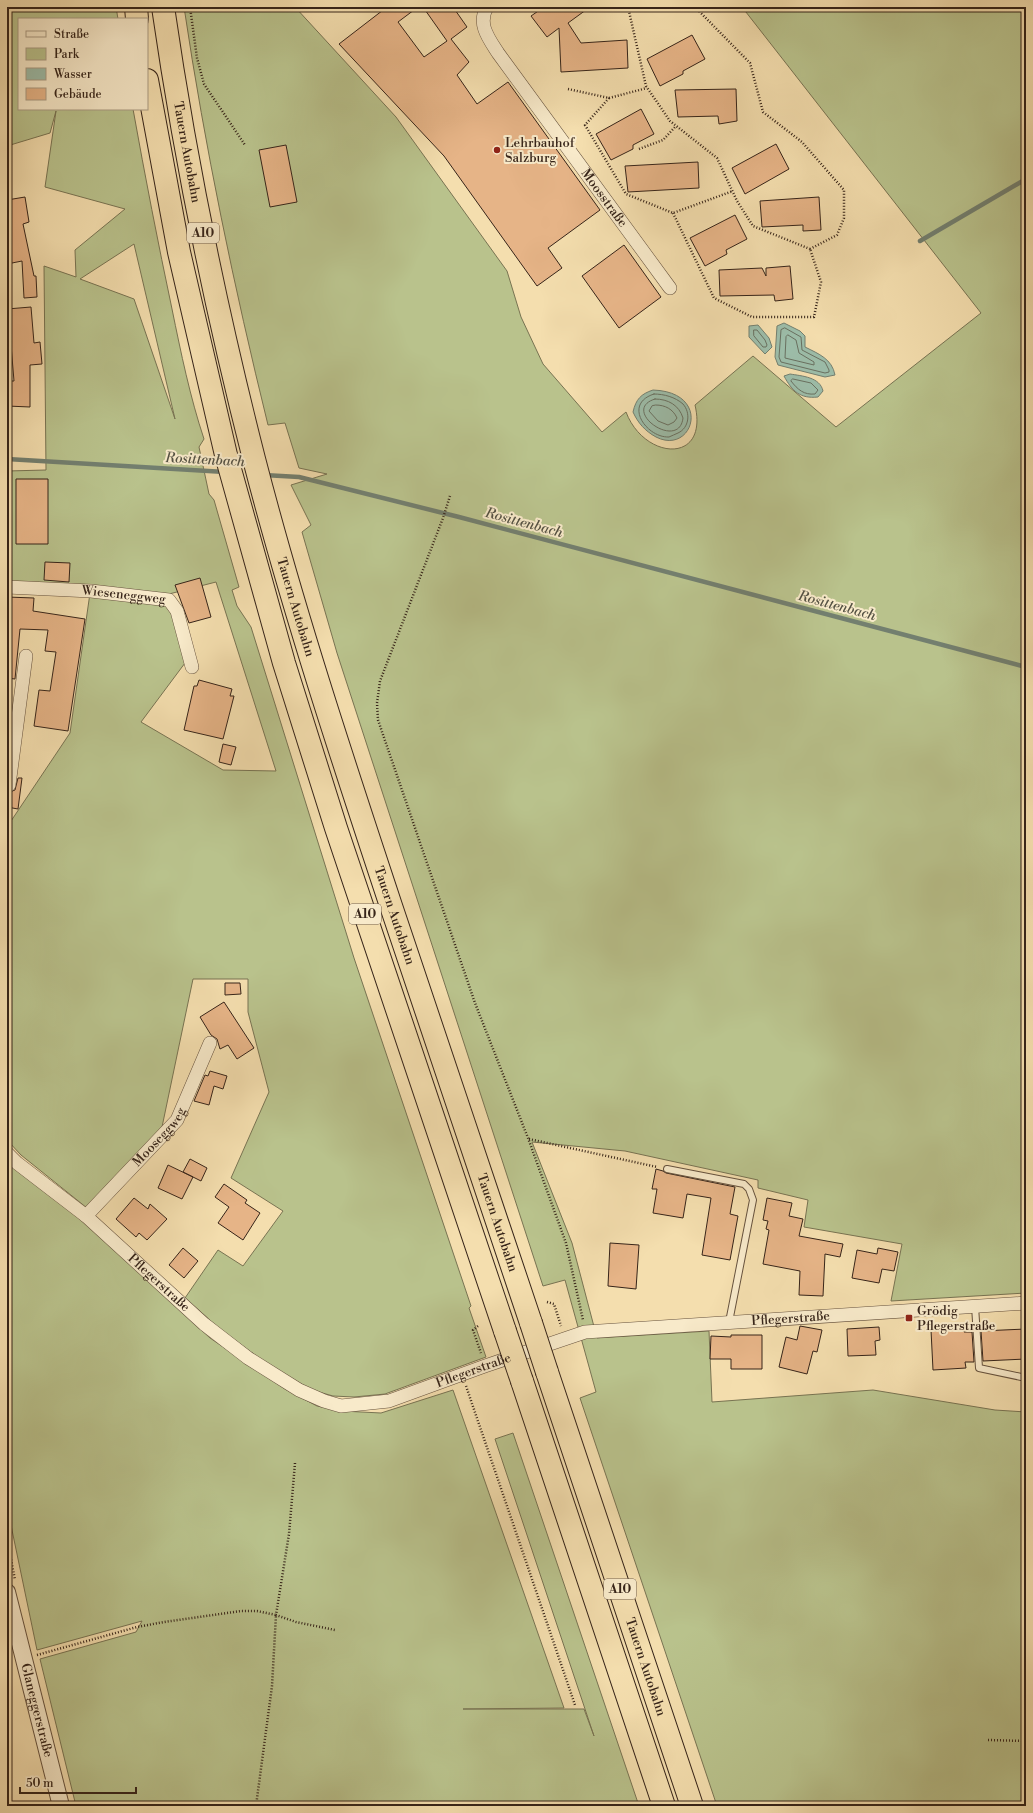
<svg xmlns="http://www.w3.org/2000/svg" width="1033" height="1813" viewBox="0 0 1033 1813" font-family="'Libre Bodoni',serif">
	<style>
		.green { fill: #b9c28c; stroke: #787352; fill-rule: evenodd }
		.water { fill: #9cbca8; stroke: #737f6f }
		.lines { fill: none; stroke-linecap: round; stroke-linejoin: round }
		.shore { stroke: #697060; stroke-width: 1 }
		.stream { stroke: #737f6f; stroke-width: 4.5 }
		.building { fill: #e6b487; stroke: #362419 }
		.service-casing { stroke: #66523e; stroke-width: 8 }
		.minor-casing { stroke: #66523e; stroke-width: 14 }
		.tertiary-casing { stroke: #66523e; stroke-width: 18 }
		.motorway-casing { stroke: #362419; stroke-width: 24 }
		.path { stroke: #362419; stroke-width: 2.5; stroke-dasharray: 1 2; stroke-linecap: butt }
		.service { stroke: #f8eaca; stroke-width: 6 }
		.minor { stroke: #f8eaca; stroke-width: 13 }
		.tertiary { stroke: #f8eaca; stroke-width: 16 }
		.motorway { stroke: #f4deae; stroke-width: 22 }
		.motorway-bridge-casing { stroke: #362419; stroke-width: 24; stroke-linecap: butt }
		.motorway-bridge { stroke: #f4deae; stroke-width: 22 }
		.poi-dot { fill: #8f2418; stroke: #f8eaca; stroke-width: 1.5 }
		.labels { text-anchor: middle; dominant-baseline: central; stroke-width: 4; stroke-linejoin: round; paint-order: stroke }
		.shield { fill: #f8eaca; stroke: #705f4e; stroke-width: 1 }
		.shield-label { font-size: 12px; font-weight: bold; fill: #362419 }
		.poi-label { font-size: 13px; fill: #362419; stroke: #f8eaca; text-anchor: start }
		.street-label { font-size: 13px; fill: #362419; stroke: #f8eaca }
		.water-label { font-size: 14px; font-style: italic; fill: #555244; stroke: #f8eaca }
	</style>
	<rect width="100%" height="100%" fill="#f4deae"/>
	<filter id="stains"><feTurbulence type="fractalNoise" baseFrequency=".005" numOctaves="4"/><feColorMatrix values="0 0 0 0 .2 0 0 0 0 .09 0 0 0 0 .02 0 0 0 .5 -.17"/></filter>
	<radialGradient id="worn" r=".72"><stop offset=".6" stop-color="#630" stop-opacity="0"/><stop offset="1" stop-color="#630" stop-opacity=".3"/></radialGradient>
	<path class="green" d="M7 7H116L118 19H19V109H133C145 176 158 243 172 309 181 353 190 397 204 439L199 447 209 494 214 500 239 587 232 590 237 606 251 627 354 958 471 1306 469 1308 486 1357 385 1394 354 1397 333 1396 312 1390 270 1366 220 1329 185 1298 218 1250 243 1266 283 1211 231 1178 269 1092 248 1012V979H193L162 1127 87 1208 21 1155 7 1140V827L70 733 91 586 7 583V471L46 470 44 266 76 277 75 250 125 209 45 187 56 111 50 133 7 146ZM134 244 175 419 134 299 80 279ZM216 582 276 771 223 770 141 722 185 663 169 594Z
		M184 7H295L396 117 507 271 521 317 543 364 602 432 626 412C644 460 709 465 695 405L753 356 836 427 981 313 742 7H1026V1293L891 1301 902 1244 804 1227 808 1200 758 1188V1180L625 1151 532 1142 572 1243 597 1338 709 1331 712 1402 873 1390 995 1410 1026 1412V1806H717L580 1398 596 1392 565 1280 543 1286 337 653 302 532 311 525 291 485 327 474 299 468 285 423 268 425C234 287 205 148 184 7Z
		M7 1162 85 1223 210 1338 285 1389 317 1406 342 1411 381 1413 453 1390 564 1708 463 1709H584L594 1736 495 1439 513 1433 639 1806H76L40 1659 136 1632 142 1621 37 1650 7 1506Z"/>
	<path class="water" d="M784 323 800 331 805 336V347C819 354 832 359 835 375L825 377 778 365 775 357 777 326Z
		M758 325 769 338 772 347 765 354 749 337V326Z
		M790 374C802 376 820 377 823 391L818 397C800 399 792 391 784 376Z
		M653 390C713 392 693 456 656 437 645 431 638 423 633 412 636 399 641 394 653 390Z"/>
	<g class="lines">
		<path class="shore" d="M785 328 801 337 802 350 825 362 829 370V372L825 373 781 362 779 357 781 330Z
			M754 330H757L765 340 767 345 766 347H763L754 336Z
			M788 335 796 340 799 353 814 362V365L785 358 786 337Z
			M793 379 811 383 818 390 815 394C804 395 798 390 791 381Z
			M654 394C664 394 675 397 683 404 691 413 689 428 678 433 675 434 672 436 669 437 647 438 622 404 654 394Z
			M655 399C668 399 679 405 683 418 679 452 619 410 655 399Z
			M656 405C665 405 673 409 677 418L674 422 668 425 658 421 649 411 652 406Z"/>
		<path class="stream" d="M920 241 1026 179
			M7 459 225 472
			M264 475 299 477 459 517 1026 667"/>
	</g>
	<path class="building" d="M387 7H418L398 22 424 57 447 41 423 7H453L467 27 451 39 469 62 457 75 477 104 508 82 600 210 548 248 562 268 537 286 444 156 339 44Z
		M544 7H590L568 23 581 43 627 40 628 68 561 72 559 28 547 37 531 16Z
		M692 35 705 59 683 71V74L660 86 647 59Z
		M736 89 737 121 719 124 718 116 678 117 675 90Z
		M641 109 654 134 633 145V149L611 160 596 134Z
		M776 144 789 169 745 194 732 168Z
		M286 145 297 202 270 207 259 150Z
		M698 162 699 188 628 192 625 166Z
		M25 197 29 222 23 224 34 276H36L37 297 24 298 22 261 7 264V200Z
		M819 197 821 230 803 231V225L762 227 760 201Z
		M735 215 747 239 726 250 727 254 705 266 690 238Z
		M624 245 661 297 619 328 582 276Z
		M790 266 793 299 775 301 774 295 720 296 719 270 762 268 766 276V268Z
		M31 307 34 343 40 342 42 364 30 365V407L7 406V381H14L11 345H7V309Z
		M16 479H48V544H16Z
		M45 562 70 563 69 582 44 580Z
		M200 578 211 617 189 623 175 585Z
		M7 597 34 598 33 611 85 619 68 731 34 726 39 690 50 691 56 652 45 651 48 630 20 629 15 679 7 678Z
		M199 680 232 689 230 696H234L223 739 184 730 194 686H197Z
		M223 744 236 747 231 765 219 762Z
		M18 778H22L18 809 7 807V793L15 790Z
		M225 983H240L241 994 225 995Z
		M224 1002 254 1048 237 1059 228 1045 220 1049 217 1039 211 1035 200 1017Z
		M210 1071 227 1076 223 1089 214 1086 209 1105 194 1101 205 1075 208 1076Z
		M190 1159 207 1168 201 1181 183 1172Z
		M168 1165 193 1177 182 1199 158 1188Z
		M656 1169 663 1171 666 1173 735 1187 730 1214 738 1216 730 1260 702 1255 711 1198 687 1194 683 1218 653 1213 657 1189H652Z
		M224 1184 247 1200 245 1203 260 1213 243 1240 218 1223 229 1207 215 1197Z
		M134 1198 148 1209 150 1204 167 1219 147 1240 139 1233 136 1237 116 1219Z
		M767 1198 792 1203 789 1216 803 1219 799 1236 843 1244 840 1257 825 1254 823 1296 799 1295 800 1271 763 1264 769 1230 766 1229 768 1221 763 1220Z
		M610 1243 639 1245 636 1289 608 1286Z
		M183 1248 198 1261 184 1278 169 1265Z
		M878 1248 898 1252 894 1271 882 1269 879 1283 852 1278 857 1250 877 1254Z
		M800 1326 822 1330 817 1352 813 1351 807 1374 779 1367 786 1337 797 1340Z
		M879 1327 880 1340 875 1341 876 1355 848 1356 847 1329Z
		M963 1329 964 1332H972L974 1362H965L966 1368 933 1370 931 1330Z
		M1026 1329V1359L983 1361 981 1331Z
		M731 1335H762V1369H731V1359H710L711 1336 731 1337Z"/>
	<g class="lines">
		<defs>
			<path id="service" d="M667 1169 744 1184 749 1189 753 1200 729 1322
				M975 1306 979 1368 1026 1378"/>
			<g id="minor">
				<path id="s1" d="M487 7C477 24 489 39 498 53L670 288"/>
				<path id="s2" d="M7 587 91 591 169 600 177 611 192 667"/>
				<path d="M7 785H9L26 656"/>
				<path id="s3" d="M7 1153 17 1163 86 1216 204 1324 248 1358 299 1390 324 1401 341 1406 389 1401 485 1366 585 1332 1026 1303"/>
				<path id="s4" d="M86 1216 177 1120 210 1043"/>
			</g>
			<g id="tertiary">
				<path id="s5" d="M7 1592 61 1806"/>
			</g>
			<g id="motorway">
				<path d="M136 7 137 19"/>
				<path id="s6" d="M163 7C185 159 216 310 254 459 293 610 342 758 391 906 438 1045 484 1184 531 1323"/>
				<path d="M147 80 179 252 226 455 284 663 336 828 505 1331"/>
				<path id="s7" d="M547 1372 692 1806"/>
				<path d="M522 1381 664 1806"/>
			</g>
		</defs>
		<use href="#service" class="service-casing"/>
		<use href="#minor" class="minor-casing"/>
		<use href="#tertiary" class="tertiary-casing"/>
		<use href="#motorway" class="motorway-casing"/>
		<path class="path" d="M190 7 197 58 204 84 245 145
			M628 7 646 86 670 121 717 158 737 201 753 226 810 249
			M695 7 750 63 763 112 802 142 844 190V218L837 235 810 249
			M568 89 609 98 647 88
			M609 98 585 125 626 194 673 213 733 191
			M639 149 663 140 676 126
			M673 213 714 298 752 317H814L821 282 810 249
			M450 496 443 518 380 681 377 703 378 720 475 1003 528 1138 566 1243 583 1320
			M529 1139 657 1167
			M547 1302 554 1304 561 1326
			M478 1326 473 1330 481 1353
			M466 1386 575 1705
			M295 1463 289 1534 276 1615 296 1622 335 1630
			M7 1539 15 1580
			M37 1655 137 1627 164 1622 241 1611H257L276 1615 272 1686 256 1806
			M988 1740 1026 1741"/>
		<use href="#service" class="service"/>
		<use href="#minor" class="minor"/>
		<use href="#tertiary" class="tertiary"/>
		<use href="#motorway" class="motorway"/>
		<defs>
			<path id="motorway-bridge" d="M531 1323 547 1372
				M505 1331 522 1381"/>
		</defs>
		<use href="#motorway-bridge" class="motorway-bridge-casing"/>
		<use href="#motorway-bridge" class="motorway-bridge"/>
	</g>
	<g class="poi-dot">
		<circle cx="497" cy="150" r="4"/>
		<rect x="905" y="1314" width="8" height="8" rx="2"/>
	</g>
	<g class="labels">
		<g class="shield">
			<rect x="187" y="223" width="32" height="20" rx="3"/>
			<rect x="349" y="904" width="32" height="20" rx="3"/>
			<rect x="604" y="1579" width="32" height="20" rx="3"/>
		</g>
		<g class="shield-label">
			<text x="203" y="233">A10</text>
			<text x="365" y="914">A10</text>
			<text x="620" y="1589">A10</text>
		</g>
		<g class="poi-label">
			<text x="505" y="143">Lehrbauhof<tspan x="505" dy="15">Salzburg</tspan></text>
			<text x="917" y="1311">Grödig<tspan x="917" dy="15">Pflegerstraße</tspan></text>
		</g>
		<g class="street-label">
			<text stroke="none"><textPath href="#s6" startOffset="147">Tauern Autobahn</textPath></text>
			<text stroke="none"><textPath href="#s1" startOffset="230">Moosstraße</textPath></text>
			<text stroke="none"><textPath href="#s2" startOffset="117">Wieseneggweg</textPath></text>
			<text stroke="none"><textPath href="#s6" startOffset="615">Tauern Autobahn</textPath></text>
			<text stroke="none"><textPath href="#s6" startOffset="939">Tauern Autobahn</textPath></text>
			<text stroke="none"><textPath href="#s4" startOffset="108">Mooseggweg</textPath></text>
			<text stroke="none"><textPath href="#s6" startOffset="1263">Tauern Autobahn</textPath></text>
			<text stroke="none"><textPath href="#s3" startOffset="200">Pflegerstraße</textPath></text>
			<text stroke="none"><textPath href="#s3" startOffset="884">Pflegerstraße</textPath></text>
			<text stroke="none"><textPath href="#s3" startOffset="560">Pflegerstraße</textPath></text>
			<text stroke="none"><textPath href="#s7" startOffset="311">Tauern Autobahn</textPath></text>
			<text stroke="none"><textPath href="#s5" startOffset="122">Glaneggerstraße</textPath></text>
		</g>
		<g class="water-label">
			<text transform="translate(205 460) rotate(3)">Rosittenbach</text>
			<text transform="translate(524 523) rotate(15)">Rosittenbach</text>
			<text transform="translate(837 606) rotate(15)">Rosittenbach</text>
		</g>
	</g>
	<rect width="1033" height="1813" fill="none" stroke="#f4deae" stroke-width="24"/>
	<rect x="8" y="8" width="1017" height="1797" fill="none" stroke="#362419" stroke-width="2"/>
	<rect x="12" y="12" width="1009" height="1789" fill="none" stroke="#362419"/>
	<rect x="18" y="18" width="130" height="92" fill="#f8eaca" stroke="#aa9b83"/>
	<rect x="26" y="31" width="20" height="6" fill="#f8eaca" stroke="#aa9b83"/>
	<text x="54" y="38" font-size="12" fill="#362419">Straße</text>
	<rect x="26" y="48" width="20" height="12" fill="#b9c28c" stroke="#aa9b83"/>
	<text x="54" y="58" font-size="12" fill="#362419">Park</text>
	<rect x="26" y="68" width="20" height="12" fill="#9cbca8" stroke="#aa9b83"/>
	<text x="54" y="78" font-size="12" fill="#362419">Wasser</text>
	<rect x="26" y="88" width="20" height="12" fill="#e6b487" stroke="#aa9b83"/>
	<text x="54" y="98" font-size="12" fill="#362419">Gebäude</text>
	<path d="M20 1787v6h116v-6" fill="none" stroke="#362419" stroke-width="2"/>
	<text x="26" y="1787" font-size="12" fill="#362419" stroke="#f8eaca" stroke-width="3" paint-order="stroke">50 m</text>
	<rect width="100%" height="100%" filter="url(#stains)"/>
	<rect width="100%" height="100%" fill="url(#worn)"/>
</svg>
